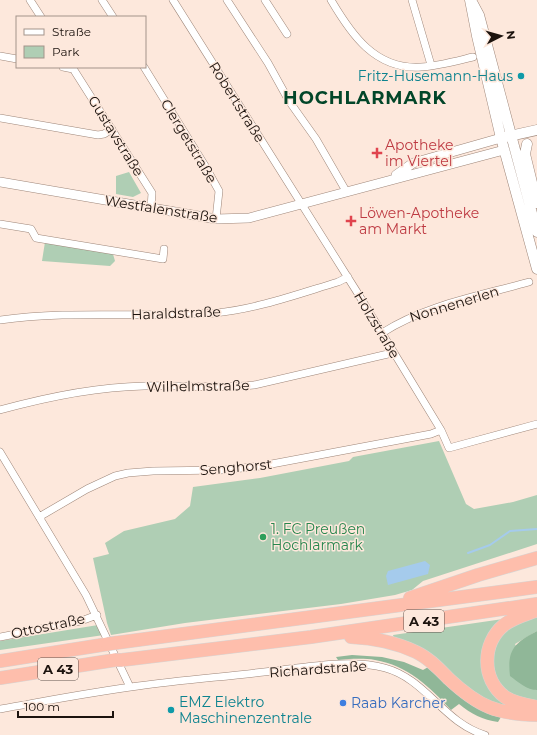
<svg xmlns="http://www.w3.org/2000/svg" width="537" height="735" viewBox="0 0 537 735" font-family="Montserrat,sans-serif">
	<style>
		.green { fill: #afceb4 }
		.forest { fill: #90b798 }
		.water { fill: #a5cbec }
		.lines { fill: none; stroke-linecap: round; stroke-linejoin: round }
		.stream { stroke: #a5cbec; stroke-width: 2 }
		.minor-casing { stroke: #9e8679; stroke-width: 8 }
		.tertiary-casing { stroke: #9e8679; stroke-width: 10 }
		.secondary-casing { stroke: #9e8679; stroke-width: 11 }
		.motorway-casing { stroke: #d6d5d4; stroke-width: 14 }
		.minor { stroke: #fff; stroke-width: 7 }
		.tertiary { stroke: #fff; stroke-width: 9 }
		.secondary { stroke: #fff; stroke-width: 10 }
		.motorway { stroke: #febeac; stroke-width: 13 }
		.motorway-bridge-casing { stroke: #d6d5d4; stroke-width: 14; stroke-linecap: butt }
		.motorway-bridge { stroke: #febeac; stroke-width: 13 }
		.culture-dot { fill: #0f9aa8; stroke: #fde8dc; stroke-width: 1.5 }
		.health-dot { fill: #e0444e; stroke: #fde8dc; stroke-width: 1.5 }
		.leisure-dot { fill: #2e9e5b; stroke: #fde8dc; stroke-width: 1.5 }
		.shop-dot { fill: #3f7fe0; stroke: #fde8dc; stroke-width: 1.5 }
		.labels { text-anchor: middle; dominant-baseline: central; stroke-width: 3; stroke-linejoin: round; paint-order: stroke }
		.shield { fill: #fde8dc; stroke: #60534c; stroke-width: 1 }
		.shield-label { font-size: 13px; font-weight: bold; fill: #1c130e }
		.culture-label { font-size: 14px; fill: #0d838f; stroke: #fde8dc; text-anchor: end }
		.street-label { font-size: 14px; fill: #1c130e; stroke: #fde8dc }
		.health-label { font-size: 14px; fill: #be3a42; stroke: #fde8dc; text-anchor: start }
		.leisure-label { font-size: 14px; fill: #27864d; stroke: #fde8dc; text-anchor: start }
		.shop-label { font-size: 14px; fill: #366cbe; stroke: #fde8dc; text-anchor: start }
		.district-label { font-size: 18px; font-weight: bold; letter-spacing: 1px; fill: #024629; stroke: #fde8dc }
	</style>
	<rect width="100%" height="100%" fill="#fde8dc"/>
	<path class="green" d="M129 172 141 193 133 197 116 194V176Z
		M45 242 113 254 115 261 110 266 42 261Z
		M439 441 466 504 474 509 513 502 537 495V544L423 581 412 590 395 595 341 604 185 623 111 635 107 623 93 558 109 554 105 543 124 531 175 519 190 506 193 487 260 478 349 461 353 457Z
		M537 616V631L515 644 535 690H537V702C497 700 478 660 506 630 513 623 528 619 537 616Z
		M503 619 484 670 530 711 490 702 394 638 393 635Z
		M98 625 104 635 0 650V641Z"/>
	<path class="forest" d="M537 631V690C527 690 518 682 510 676 507 650 514 643 537 631Z
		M352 655 382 657 404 662 423 670 430 666 501 717 498 722C483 720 471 714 459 704L451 710C430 687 407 665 375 660 363 658 350 659 338 660L336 657Z"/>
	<path class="water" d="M425 561 430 565 428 574 388 585 386 576 388 571Z"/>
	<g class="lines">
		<path class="stream" d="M468 553 490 545 510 531 537 529"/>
		<defs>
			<path id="minor" d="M30 0 41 17
				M102 0 113 17
				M173 0 357 292 441 430 449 448 537 424
				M227 0 268 63 289 101 316 139 346 191
				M265 0 287 34
				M331 0C351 34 375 70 421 67 438 66 456 61 473 57
				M412 0 431 65
				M0 56 17 59
				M63 67 73 69
				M72 67 152 193 151 208
				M144 67 204 164 219 191 216 219
				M0 118 98 135 104 134 112 129
				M0 224 31 229 36 238 163 259 164 249
				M0 320C71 310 143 318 215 313 257 309 298 294 338 282L348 277
				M382 333C426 305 479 296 529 282
				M0 410C47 397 96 387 144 386 181 385 218 389 254 385L388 354 393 351
				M0 452 86 595 130 687
				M39 517 87 489 115 476 128 473 153 471 224 470 261 466 431 434 441 430
				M0 637 81 621 97 615
				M0 709C46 701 92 692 138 686 180 680 222 677 264 672 302 668 349 658 385 668 426 679 444 723 485 735"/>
			<path id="tertiary" d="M396 175 413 163 501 138
				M0 182 216 219 249 218 504 150"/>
			<path id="secondary" d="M470 0 477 36 501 138 537 269
				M472 2 479 15 537 232
				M505 137 537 130
				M527 144 525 154 537 203"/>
			<path id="motorway" d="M410 598 478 575 537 558
				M535 611C524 615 513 618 504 625 482 643 481 679 505 697 514 703 526 705 537 707
				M351 637C374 638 395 642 416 652 429 658 439 669 449 679 479 707 497 714 537 715
				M115 643 537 587
				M122 660 311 637 537 604
				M0 661 108 644
				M0 678 115 660"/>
		</defs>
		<use href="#minor" class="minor-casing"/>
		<use href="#tertiary" class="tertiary-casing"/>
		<use href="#secondary" class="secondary-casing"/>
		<use href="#motorway" class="motorway-casing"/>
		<use href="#minor" class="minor"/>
		<use href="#tertiary" class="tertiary"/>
		<use href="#secondary" class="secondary"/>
		<use href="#motorway" class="motorway"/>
		<defs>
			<path id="motorway-bridge" d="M108 644 115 643
				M115 660H122"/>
		</defs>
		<use href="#motorway-bridge" class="motorway-bridge-casing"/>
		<use href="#motorway-bridge" class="motorway-bridge"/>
	</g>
	<g class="culture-dot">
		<circle cx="521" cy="76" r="4"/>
		<circle cx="171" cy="710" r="4"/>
	</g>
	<g class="health-dot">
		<path d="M375 147h4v4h4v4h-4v4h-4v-4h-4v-4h4z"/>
		<path d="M349 215h4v4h4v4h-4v4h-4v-4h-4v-4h4z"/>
	</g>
	<circle class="leisure-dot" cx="263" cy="537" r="4"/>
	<circle class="shop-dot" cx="343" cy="703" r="4"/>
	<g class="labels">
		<g class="shield">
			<rect x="404" y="610" width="40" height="22" rx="3"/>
			<rect x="38" y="658" width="40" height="22" rx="3"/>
		</g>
		<g class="shield-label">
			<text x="424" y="621">A 43</text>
			<text x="58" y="669">A 43</text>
		</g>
		<g class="culture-label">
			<text x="513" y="76">Fritz-Husemann-Haus</text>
			<text x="179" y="702" text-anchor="start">EMZ Elektro<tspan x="179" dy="16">Maschinenzentrale</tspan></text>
		</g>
		<g class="street-label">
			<text transform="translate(237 102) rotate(58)">Robertstraße</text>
			<text transform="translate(116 136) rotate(58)">Gustavstraße</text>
			<text transform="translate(189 141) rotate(59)">Clergetstraße</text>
			<text transform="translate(161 209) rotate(9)">Westfalenstraße</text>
			<text transform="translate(454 304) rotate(-17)">Nonnenerlen</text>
			<text transform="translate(176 313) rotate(-2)">Haraldstraße</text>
			<text transform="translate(377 325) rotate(59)">Holzstraße</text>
			<text transform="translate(198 386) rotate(-1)">Wilhelmstraße</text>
			<text transform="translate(236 467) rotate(-5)">Senghorst</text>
			<text transform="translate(48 626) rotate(-12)">Ottostraße</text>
			<text transform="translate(318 669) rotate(-4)">Richardstraße</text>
		</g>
		<g class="health-label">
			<text x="385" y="145">Apotheke<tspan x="385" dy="16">im Viertel</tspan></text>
			<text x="359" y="213">Löwen-Apotheke<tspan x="359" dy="16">am Markt</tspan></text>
		</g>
		<g class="leisure-label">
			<text x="271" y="529">1. FC Preußen<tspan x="271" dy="16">Hochlarmark</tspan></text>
		</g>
		<g class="shop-label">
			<text x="351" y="703">Raab Karcher</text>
		</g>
		<g class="district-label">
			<text x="365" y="98">HOCHLARMARK</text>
		</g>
	</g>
	<rect x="16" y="16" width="130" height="52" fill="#fde8dc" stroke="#a3938a"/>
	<rect x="24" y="29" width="20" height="6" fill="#ffffff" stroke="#a3938a"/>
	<text x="52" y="36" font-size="12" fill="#1c130e">Straße</text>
	<rect x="24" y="46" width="20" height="12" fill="#afceb4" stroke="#a3938a"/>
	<text x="52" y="56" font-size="12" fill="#1c130e">Park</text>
	<g transform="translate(501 36) rotate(84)" stroke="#fde8dc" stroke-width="3" paint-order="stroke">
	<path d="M0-3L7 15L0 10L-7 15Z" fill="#1c130e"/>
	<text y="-6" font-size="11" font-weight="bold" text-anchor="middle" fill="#1c130e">N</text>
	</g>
	<path d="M18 711v6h95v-6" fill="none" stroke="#1c130e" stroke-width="2"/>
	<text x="24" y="711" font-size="12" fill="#1c130e" stroke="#fde8dc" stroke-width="3" paint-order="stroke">100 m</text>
</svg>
